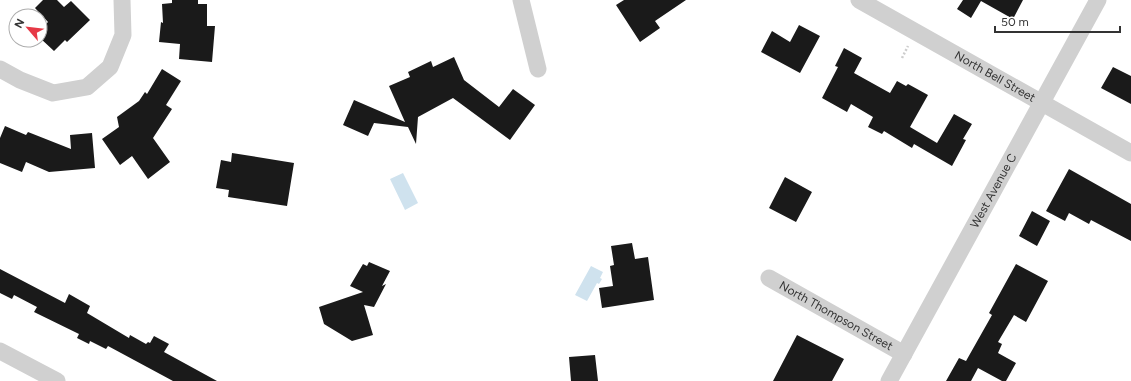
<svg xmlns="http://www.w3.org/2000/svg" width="1131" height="381" viewBox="0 0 1131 381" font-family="Figtree,sans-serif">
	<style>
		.water { fill: #cfe2ee }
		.building { fill: #1a1a1a }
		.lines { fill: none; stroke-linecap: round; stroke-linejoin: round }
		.path { stroke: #cdcdcd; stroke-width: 2.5; stroke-dasharray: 2 2; stroke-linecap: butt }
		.minor { stroke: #d0d0d0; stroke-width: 17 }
		.labels { text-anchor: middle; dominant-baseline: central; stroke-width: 4; stroke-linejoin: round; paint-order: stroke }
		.street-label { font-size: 12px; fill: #333; stroke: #fff }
	</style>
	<rect width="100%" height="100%" fill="#fff"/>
	<path class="water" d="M403 173 418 203 405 210 390 179Z
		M591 266 603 272 600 278 602 279 599 284 597 283 587 301 575 295Z"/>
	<path class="building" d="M43 0H57L64 7 71 1 90 20 67 42 65 40 54 51 40 38V30L48 22 35 8Z
		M172 0H198V4H207V26H215L212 62 179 59 180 44 159 42 161 22 163 23 162 4 172 3Z
		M624 0H686L655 21 660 28 640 42 616 5Z
		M963 0H1023L1013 19 981 1 971 18 957 9Z
		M799 25 820 36 800 73 761 52 772 31 790 42Z
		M844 48 862 58 854 73 890 93 897 81 906 86 908 84 928 95 910 127 937 143 954 114 972 124 963 139 966 140 952 166 914 144 912 148 884 131 882 134 868 127 873 117 851 104 847 112 822 98 838 67 835 66Z
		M454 57 464 80 499 107 513 89 535 105 510 140 453 98 418 117 416 144 408 127 374 123 368 136 343 125 354 100 405 122 389 86 410 77 408 72 431 61 433 67Z
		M1113 67 1131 76V104L1101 88Z
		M162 69 181 81 166 105 172 109 153 138 170 162 148 179 132 156 120 165 102 139 119 127 117 117 139 101 145 92 147 94Z
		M5 126 26 135 28 132 71 149 70 135 92 133 95 168 49 172 26 162 22 172 0 163V138Z
		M232 153 294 163 287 206 228 197 229 190 216 188 221 160 231 162Z
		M1069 169 1131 204V241L1091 220 1089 224 1069 213 1065 221 1046 211Z
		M785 177 812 192 796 222 769 208Z
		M1032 211 1050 221 1037 246 1019 236Z
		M632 243 635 259 648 257 654 300 602 308 599 288 613 286 610 266 614 265 611 246Z
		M369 262 390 271 382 286 386 284 374 307 364 305 373 335 352 341 324 324 319 307 363 292 350 286 363 264 367 266Z
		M1016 264 1048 281 1026 322 1014 315 998 342 1002 344 998 353 1016 363 1006 381H1002L978 368 971 381H946L959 358 966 361 992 315 989 313Z
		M0 269 65 303 69 294 90 306 87 313 129 338 130 335 146 344 148 342 150 343 154 336 169 344 164 352 217 381H173L108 346 106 349 90 341 89 344 77 338 79 334 34 312 37 307 14 295 12 299 0 293Z
		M797 335 844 359 832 381H773Z
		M595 355 598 381H571L569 357Z"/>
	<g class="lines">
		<path class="path" d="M902 58 908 46"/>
		<g class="minor">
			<path d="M521 0 538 69"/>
			<path id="s1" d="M859 0 1131 153"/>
			<path d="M0 69 20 80 53 93 87 87 110 67 123 35 122 0"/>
			<path id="s2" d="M769 278 904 354"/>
			<path d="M0 351 57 381"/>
			<path id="s3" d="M889 381 1098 0"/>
		</g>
	</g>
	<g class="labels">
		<g class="street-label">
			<text stroke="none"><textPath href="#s1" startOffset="156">North Bell Street</textPath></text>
			<text stroke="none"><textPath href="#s3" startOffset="217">West Avenue C</textPath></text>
			<text stroke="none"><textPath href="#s2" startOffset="77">North Thompson Street</textPath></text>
		</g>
	</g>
	<g transform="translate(28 28) rotate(298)"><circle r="19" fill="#ffffff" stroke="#adadad"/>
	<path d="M0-3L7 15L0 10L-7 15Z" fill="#e63946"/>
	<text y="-6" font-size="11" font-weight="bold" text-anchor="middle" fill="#333333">N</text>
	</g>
	<path d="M995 26v6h125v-6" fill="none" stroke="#333333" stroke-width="2"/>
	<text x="1001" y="26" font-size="12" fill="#333333" stroke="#ffffff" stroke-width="3" paint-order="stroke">50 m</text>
</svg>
